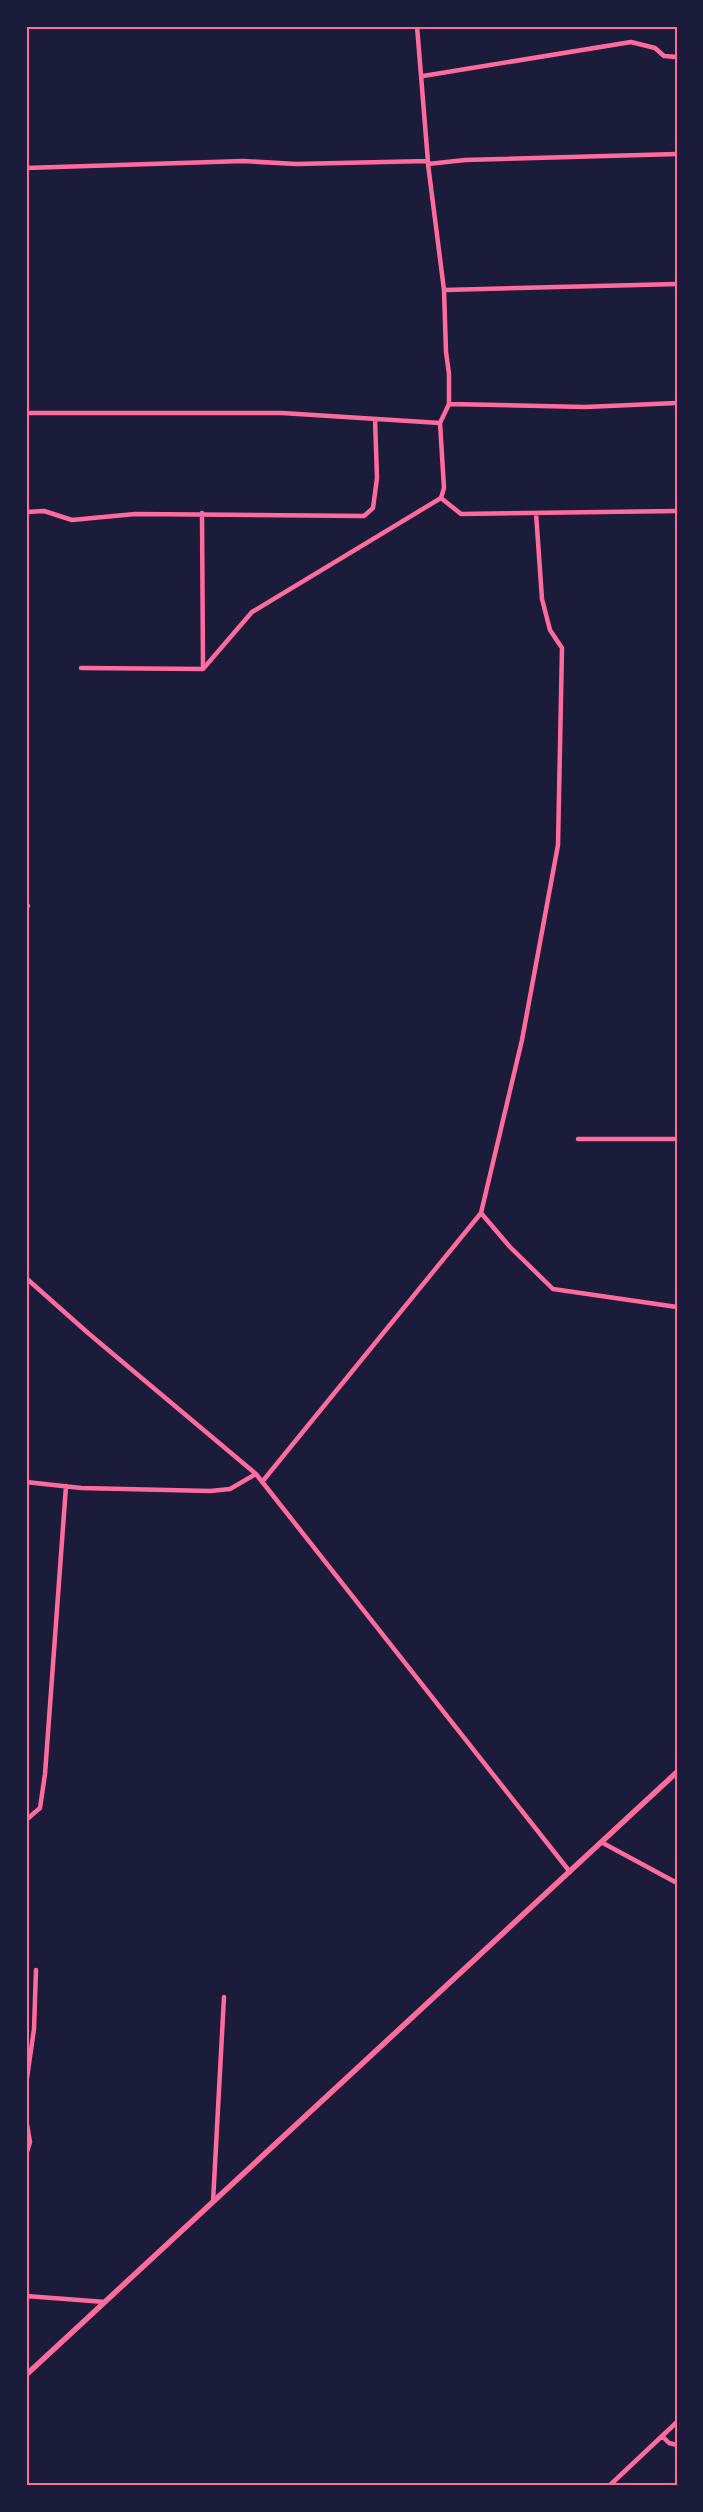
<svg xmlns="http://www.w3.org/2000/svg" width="703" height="2512" viewBox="0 0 703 2512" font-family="Quicksand,sans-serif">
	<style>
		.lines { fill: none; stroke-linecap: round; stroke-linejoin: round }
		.minor { stroke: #ff6b9d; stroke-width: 4.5 }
		.tertiary { stroke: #ff6b9d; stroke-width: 5.5 }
		.neatline { fill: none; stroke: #ff6b9d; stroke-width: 2 }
	</style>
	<rect width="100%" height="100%" fill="#1b1b3a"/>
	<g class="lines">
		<path class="minor" d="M417 26 428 162
			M423 76 631 42 655 48 664 56 677 57
			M26 168 243 161 296 164 428 161
			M444 290 677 284
			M449 404 585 407 677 403
			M26 413H282L440 423
			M441 498 461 514 677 511
			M26 512 44 511 72 520 135 514 364 516 373 508 377 478 375 419
			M202 513 203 669
			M536 513 542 599 550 630 562 648 558 845 522 1040 481 1213 510 1247 553 1289 677 1307
			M81 668 203 669 252 612 441 498 444 488 440 423 449 404V374L446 352 444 290 428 164 465 160 677 154
			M26 906H28
			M578 1139H677
			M26 1278 88 1333 256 1474 570 1872
			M26 1482 81 1488 210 1491 230 1489 256 1474
			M262 1482 481 1213
			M26 1820 40 1808 45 1774 66 1486
			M601 1842 677 1883
			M26 2085 34 2029 36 1970
			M26 2119 30 2142 26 2155
			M213 2202 224 1997
			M26 2296 105 2302
			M662 2436 669 2443 677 2445
			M609 2486 677 2422"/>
		<path class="tertiary" d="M26 2375 677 1772"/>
	</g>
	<rect width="703" height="2512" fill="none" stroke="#1b1b3a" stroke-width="55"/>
	<rect x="28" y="28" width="648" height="2456" class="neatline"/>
</svg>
